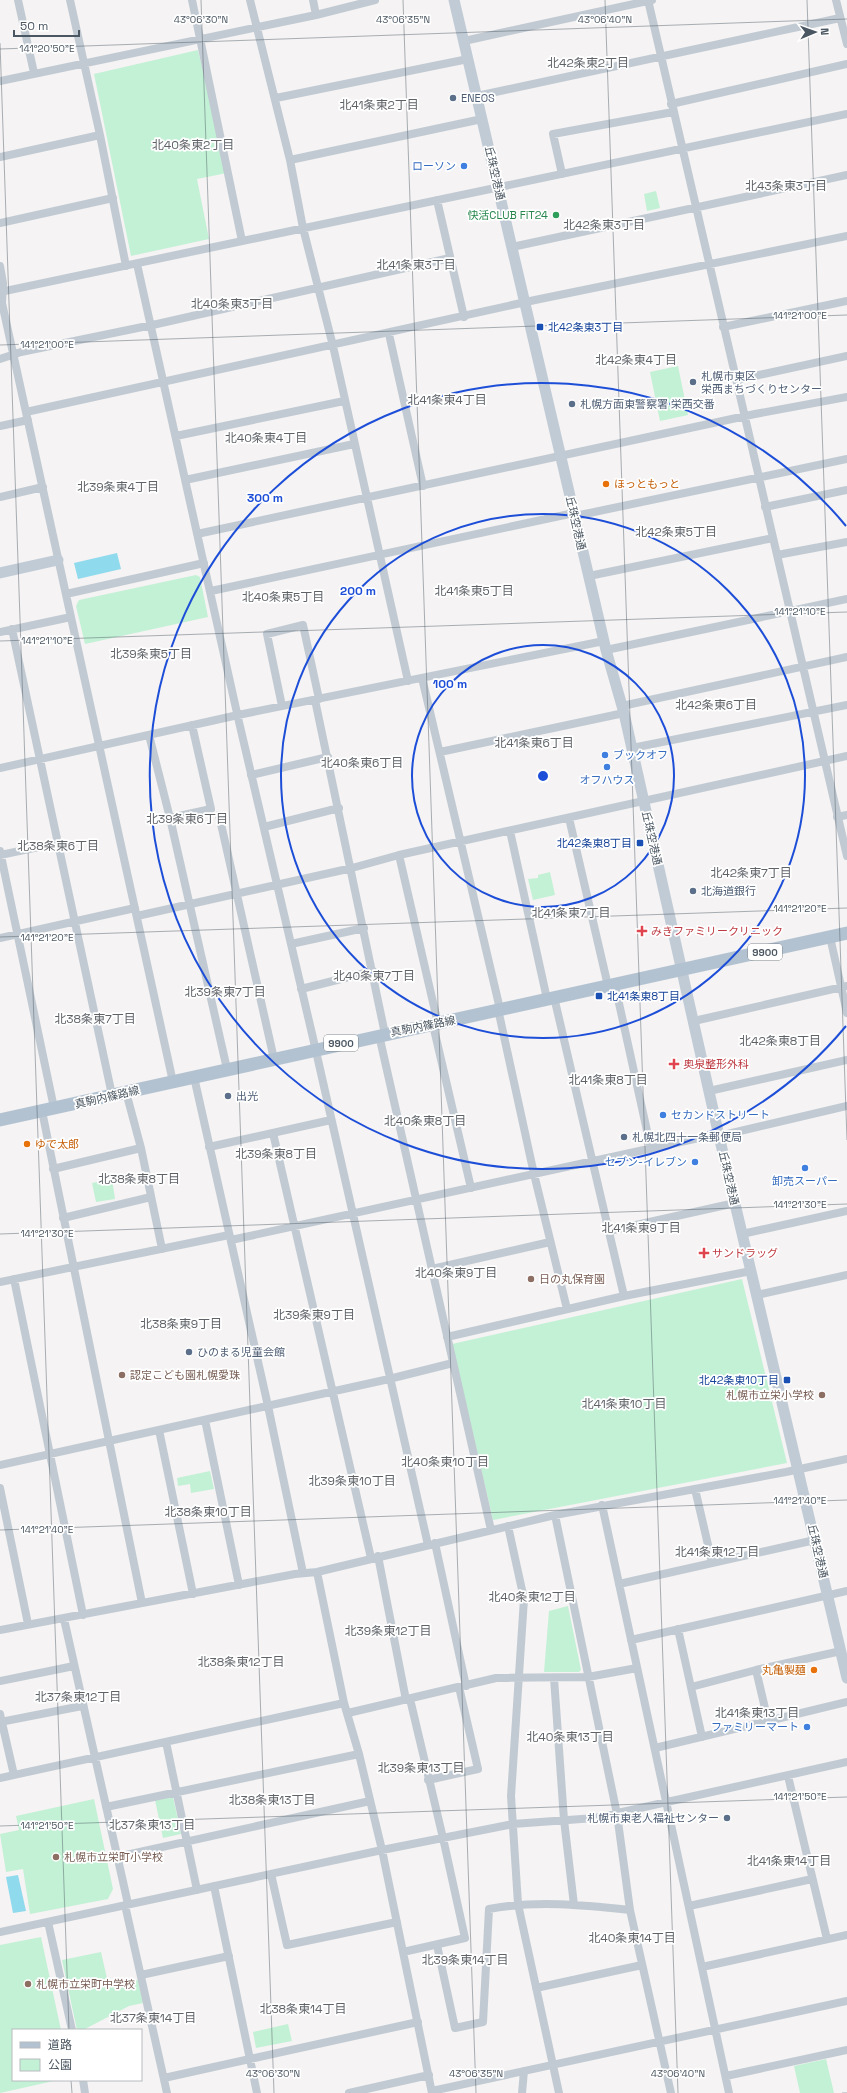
<svg xmlns="http://www.w3.org/2000/svg" width="847" height="2093" viewBox="0 0 847 2093" font-family="'Space Grotesk','Noto Sans JP',sans-serif">
	<style>
		.green { fill: #c3f1d5 }
		.water { fill: #90daee }
		.lines { fill: none; stroke-linecap: round; stroke-linejoin: round }
		.street { stroke: #c1cad2; stroke-width: 8 }
		.secondary { stroke: #c1cbd6; stroke-width: 11 }
		.primary { stroke: #b3c2d1; stroke-width: 13 }
		.ticks { fill: none; stroke: #4a5661; stroke-width: 1; stroke-opacity: 0.45 }
		.ring { fill: none; stroke: #1d4ed8; stroke-width: 2 }
		.service-dot { fill: #5c6f8a; stroke: #fff; stroke-width: 1.5 }
		.shop-dot { fill: #3f7fe0; stroke: #fff; stroke-width: 1.5 }
		.leisure-dot { fill: #2e9e5b; stroke: #fff; stroke-width: 1.5 }
		.transit-dot { fill: #1a4fb4; stroke: #fff; stroke-width: 1.5 }
		.food-dot { fill: #e8710a; stroke: #fff; stroke-width: 1.5 }
		.health-dot { fill: #e0444e; stroke: #fff; stroke-width: 1.5 }
		.education-dot { fill: #8d6e63; stroke: #fff; stroke-width: 1.5 }
		.labels { text-anchor: middle; dominant-baseline: central; stroke-width: 3.5; stroke-linejoin: round; paint-order: stroke }
		.shield { fill: #fff; stroke: #808990; stroke-width: 1 }
		.shield-label { font-size: 10px; font-weight: bold; fill: #4a5661 }
		.service-label { font-size: 11px; fill: #4e5e75; stroke: #fff; text-anchor: start }
		.shop-label { font-size: 11px; fill: #366cbe; stroke: #fff; text-anchor: end }
		.street-label { font-size: 11px; fill: #4a5661; stroke: #fff }
		.leisure-label { font-size: 11px; fill: #27864d; stroke: #fff; text-anchor: end }
		.transit-label { font-size: 11px; fill: #164399; stroke: #fff; text-anchor: start }
		.food-label { font-size: 11px; fill: #c56008; stroke: #fff; text-anchor: start }
		.health-label { font-size: 11px; fill: #be3a42; stroke: #fff; text-anchor: start }
		.education-label { font-size: 11px; fill: #785e54; stroke: #fff; text-anchor: start }
		.neighbourhood-label { font-size: 12px; fill: #5f6368; stroke: #fff }
		.ticks-label { font-size: 10px; text-anchor: middle; fill: #4a5661; stroke: #fff; stroke-width: 3.5; stroke-linejoin: round; paint-order: stroke }
		.centre { fill: #1d4ed8; stroke: #fff; stroke-width: 2 }
		.ring-label { font-size: 12px; text-anchor: middle; font-weight: bold; fill: #1d4ed8; stroke: #fff; stroke-width: 3.5; stroke-linejoin: round; paint-order: stroke }
	</style>
	<rect width="100%" height="100%" fill="#f5f3f3"/>
	<path class="green" d="M198 50 227 173 197 179 209 239 131 256 94 74Z
		M656 191 660 208 647 211 644 194Z
		M678 366 688 415 660 421 650 372Z
		M196 575 200 577 208 617 85 644 76 606 79 600Z
		M550 872 555 895 533 900 528 879 538 878V875Z
		M112 1179 115 1199 96 1202 92 1183Z
		M742 1279 787 1463 493 1520 452 1344Z
		M210 1471 214 1489 191 1493 190 1484 178 1486 177 1478Z
		M568 1606 581 1670 579 1672H544L549 1611Z
		M173 1797 181 1834 163 1838 155 1800Z
		M94 1799 113 1889 108 1899 30 1914 23 1869 6 1872 0 1834 19 1830 16 1816Z
		M41 1937 61 2030H13V2080H58L0 2093V1945Z
		M101 1952 109 1987 138 1980 143 2003 129 2006 83 2030H77L62 1960Z
		M288 2024 292 2041 256 2048 253 2032Z
		M826 2059 834 2093H800L794 2066Z"/>
	<path class="water" d="M117 553 121 569 78 579 74 563Z
		M18 1875 26 1911 13 1913 6 1877Z"/>
	<g class="lines">
		<path class="street" d="M18 0 34 73
			M70 0 100 135 126 266
			M192 0 242 241
			M250 0 290 160 303 228 333 346 408 681
			M313 0 316 15
			M648 0 847 856
			M836 0 847 44
			M464 41 652 0
			M0 81 316 15 375 0
			M477 96 840 18
			M276 98 468 59
			M671 104 847 64
			M0 157 100 135
			M290 160 482 119
			M562 174 553 134 673 112
			M437 200 464 317
			M0 223 113 198
			M512 247 847 175
			M137 264 239 722 313 1038 428 1545
			M0 266 3 283 2 303 173 1082
			M0 292 847 114
			M723 327 847 301
			M389 334 423 486
			M0 359 21 352 157 324 450 258
			M736 380 847 356
			M26 412 535 300 847 236
			M0 426 28 420
			M176 436 344 401
			M185 480 354 444
			M0 497 43 487
			M765 507 847 490
			M575 516 847 459
			M197 534 755 414 847 397
			M777 555 847 542
			M589 576 773 538
			M211 591 574 513
			M66 594 204 563
			M12 629 112 1095
			M0 632 71 617
			M606 650 847 599
			M422 678 500 1009
			M315 700 385 1034
			M282 706 267 634 303 625 319 699
			M622 706 847 657
			M149 735 170 818 227 1069
			M632 748 847 705
			M440 752 624 713
			M0 768 238 715 604 641
			M251 775 328 757
			M219 815 274 1059
			M837 817 847 815
			M170 818 211 809 192 725
			M569 818 608 986
			M264 827 339 808
			M510 831 547 999
			M0 851 54 1108
			M0 855 58 843
			M399 855 438 1024
			M137 916 352 868 399 855 847 756
			M830 937 847 1013
			M0 938 135 908
			M291 944 364 928
			M615 985 651 1149
			M301 989 373 971
			M554 997 624 1296
			M498 1009 534 1174 567 1309
			M694 1021 847 986
			M433 1025 471 1188
			M379 1035 491 1530
			M194 1077 268 1406 303 1573
			M709 1091 847 1060
			M126 1092 141 1148 162 1249
			M42 1111 142 1603
			M273 1133 371 1558
			M209 1147 331 1120
			M53 1169 141 1148
			M63 1218 151 1197
			M609 1231 735 1203
			M742 1234 847 1211
			M231 1240 708 1136H719L847 1106
			M432 1269 550 1242
			M14 1279 83 1615
			M0 1282 229 1235
			M757 1295 847 1275
			M447 1337 624 1296 751 1271
			M205 1420 239 1585
			M159 1430 193 1594
			M0 1465 389 1379 453 1363
			M0 1488 28 1624
			M695 1489 712 1562
			M602 1505 729 2093
			M555 1515 617 1814 630 1910
			M508 1526 524 1599 511 1796 518 1904 559 2093
			M435 1543 466 1686
			M378 1556 406 1700
			M317 1572 344 1703 359 1754 382 1850 432 2093
			M619 1584 815 1540
			M64 1619 128 1904
			M678 1629 702 1737
			M0 1630 295 1574 317 1572 555 1515 786 1472 847 1459
			M631 1640 847 1591
			M756 1670 841 1651
			M554 1678 564 1820 574 1905
			M0 1681 74 1666
			M348 1713 496 1678 588 1677 637 1668
			M0 1714 14 1775
			M768 1721 847 1702
			M0 1722 82 1706
			M166 1742 197 1890
			M655 1748 768 1721 756 1670 691 1687
			M788 1776 827 1939
			M0 1778 344 1703
			M428 1780 478 1769 459 1687
			M106 1807 359 1754
			M117 1857 370 1801
			M271 1874 287 1945 397 1922
			M214 1886 257 2093
			M125 1905 167 2093
			M689 1906 812 1879
			M48 1922 72 2030
			M0 1932 382 1850 513 1824 595 1818 847 1762
			M437 1945 455 2028 483 2022 489 1909C536 1900 583 1905 630 1910L671 2093
			M403 1952 465 1938 443 1838 410 1699
			M702 1967 847 1935
			M141 1975 229 1956
			M536 1988 642 1965
			M726 2076 847 2050
			M164 2078 418 2022
			M83 2080 85 2093
			M432 2091 847 2001
			M349 2093 429 2075
			M522 2093 524 2071"/>
		<path class="secondary" d="M454 0 606 650 624 713 719 1136 847 1678
			M0 573 58 560"/>
		<path class="primary" d="M0 1120 847 933"/>
	</g>
	<path class="ticks" d="M201 0 274 2093M403 0 476 2093M605 0 678 2093M807 0 847 1140M0 43 69 2030M0 49 847 19M0 345 847 315M0 641 847 612M0 937 847 908M0 1234 847 1204M0 1530 847 1500M0 1826 847 1797M71 2080 72 2093M842 2093H847"/>
	<g class="ring">
		<circle cx="543" cy="776" r="131"/>
		<circle cx="543" cy="776" r="262"/>
		<path d="M846 1026A393 393 0 1 1 846 526"/>
	</g>
	<g class="service-dot">
		<circle cx="453" cy="98" r="4"/>
		<circle cx="693" cy="382" r="4"/>
		<circle cx="572" cy="404" r="4"/>
		<circle cx="693" cy="891" r="4"/>
		<circle cx="228" cy="1096" r="4"/>
		<circle cx="624" cy="1137" r="4"/>
		<circle cx="189" cy="1352" r="4"/>
		<circle cx="727" cy="1818" r="4"/>
	</g>
	<g class="shop-dot">
		<circle cx="464" cy="166" r="4"/>
		<circle cx="605" cy="755" r="4"/>
		<circle cx="607" cy="767" r="4"/>
		<circle cx="663" cy="1115" r="4"/>
		<circle cx="695" cy="1162" r="4"/>
		<circle cx="805" cy="1168" r="4"/>
		<circle cx="807" cy="1727" r="4"/>
	</g>
	<circle class="leisure-dot" cx="556" cy="215" r="4"/>
	<g class="transit-dot">
		<rect x="536" y="323" width="8" height="8" rx="2"/>
		<rect x="636" y="839" width="8" height="8" rx="2"/>
		<rect x="595" y="992" width="8" height="8" rx="2"/>
		<rect x="783" y="1376" width="8" height="8" rx="2"/>
	</g>
	<g class="food-dot">
		<circle cx="606" cy="484" r="4"/>
		<circle cx="27" cy="1144" r="4"/>
		<circle cx="814" cy="1670" r="4"/>
	</g>
	<g class="health-dot">
		<path d="M640 925h4v4h4v4h-4v4h-4v-4h-4v-4h4z"/>
		<path d="M672 1058h4v4h4v4h-4v4h-4v-4h-4v-4h4z"/>
		<path d="M702 1247h4v4h4v4h-4v4h-4v-4h-4v-4h4z"/>
	</g>
	<g class="education-dot">
		<circle cx="531" cy="1279" r="4"/>
		<circle cx="122" cy="1375" r="4"/>
		<circle cx="822" cy="1395" r="4"/>
		<circle cx="56" cy="1857" r="4"/>
		<circle cx="28" cy="1984" r="4"/>
	</g>
	<g class="labels">
		<g class="shield">
			<rect x="748" y="944" width="34" height="16" rx="3"/>
			<rect x="324" y="1035" width="34" height="16" rx="3"/>
		</g>
		<g class="shield-label">
			<text x="765" y="952">9900</text>
			<text x="341" y="1043">9900</text>
		</g>
		<g class="service-label">
			<text x="461" y="98">ENEOS</text>
			<text x="701" y="376">札幌市東区<tspan x="701" dy="13">栄西まちづくりセンター</tspan></text>
			<text x="580" y="404">札幌方面東警察署 栄西交番</text>
			<text x="701" y="891">北海道銀行</text>
			<text x="236" y="1096">出光</text>
			<text x="632" y="1137">札幌北四十一条郵便局</text>
			<text x="197" y="1352">ひのまる児童会館</text>
			<text x="719" y="1818" text-anchor="end">札幌市東老人福祉センター</text>
		</g>
		<g class="shop-label">
			<text x="456" y="166">ローソン</text>
			<text x="613" y="755" text-anchor="start">ブックオフ</text>
			<text x="607" y="780" text-anchor="middle">オフハウス</text>
			<text x="671" y="1115" text-anchor="start">セカンドストリート</text>
			<text x="687" y="1162">セブン-イレブン</text>
			<text x="805" y="1181" text-anchor="middle">卸売スーパー</text>
			<text x="799" y="1727">ファミリーマート</text>
		</g>
		<g class="street-label">
			<text transform="translate(495 173) rotate(77)">丘珠空港通</text>
			<text transform="translate(576 523) rotate(77)">丘珠空港通</text>
			<text transform="translate(652 838) rotate(77)">丘珠空港通</text>
			<text transform="translate(423 1026) rotate(-11)">真駒内篠路線</text>
			<text transform="translate(107 1097) rotate(-13)">真駒内篠路線</text>
			<text transform="translate(729 1178) rotate(77)">丘珠空港通</text>
			<text transform="translate(818 1551) rotate(77)">丘珠空港通</text>
		</g>
		<g class="leisure-label">
			<text x="548" y="215">快活CLUB FiT24</text>
		</g>
		<g class="transit-label">
			<text x="548" y="327">北42条東3丁目</text>
			<text x="632" y="843" text-anchor="end">北42条東8丁目</text>
			<text x="607" y="996">北41条東8丁目</text>
			<text x="779" y="1380" text-anchor="end">北42条東10丁目</text>
		</g>
		<g class="food-label">
			<text x="614" y="484">ほっともっと</text>
			<text x="35" y="1144">ゆで太郎</text>
			<text x="806" y="1670" text-anchor="end">丸亀製麺</text>
		</g>
		<g class="health-label">
			<text x="651" y="931">みきファミリークリニック</text>
			<text x="683" y="1064">奥泉整形外科</text>
			<text x="712" y="1253">サンドラッグ</text>
		</g>
		<g class="education-label">
			<text x="539" y="1279">日の丸保育園</text>
			<text x="130" y="1375">認定こども園札幌愛珠</text>
			<text x="814" y="1395" text-anchor="end">札幌市立栄小学校</text>
			<text x="64" y="1857">札幌市立栄町小学校</text>
			<text x="36" y="1984">札幌市立栄町中学校</text>
		</g>
		<g class="neighbourhood-label">
			<text x="588" y="63">北42条東2丁目</text>
			<text x="379" y="105">北41条東2丁目</text>
			<text x="193" y="145">北40条東2丁目</text>
			<text x="786" y="186">北43条東3丁目</text>
			<text x="604" y="225">北42条東3丁目</text>
			<text x="416" y="265">北41条東3丁目</text>
			<text x="232" y="304">北40条東3丁目</text>
			<text x="636" y="360">北42条東4丁目</text>
			<text x="447" y="400">北41条東4丁目</text>
			<text x="266" y="438">北40条東4丁目</text>
			<text x="118" y="487">北39条東4丁目</text>
			<text x="676" y="532">北42条東5丁目</text>
			<text x="474" y="591">北41条東5丁目</text>
			<text x="283" y="597">北40条東5丁目</text>
			<text x="151" y="654">北39条東5丁目</text>
			<text x="716" y="705">北42条東6丁目</text>
			<text x="534" y="743">北41条東6丁目</text>
			<text x="362" y="763">北40条東6丁目</text>
			<text x="187" y="819">北39条東6丁目</text>
			<text x="58" y="846">北38条東6丁目</text>
			<text x="751" y="873">北42条東7丁目</text>
			<text x="571" y="913">北41条東7丁目</text>
			<text x="374" y="976">北40条東7丁目</text>
			<text x="225" y="992">北39条東7丁目</text>
			<text x="95" y="1019">北38条東7丁目</text>
			<text x="780" y="1041">北42条東8丁目</text>
			<text x="608" y="1080">北41条東8丁目</text>
			<text x="425" y="1121">北40条東8丁目</text>
			<text x="276" y="1154">北39条東8丁目</text>
			<text x="139" y="1179">北38条東8丁目</text>
			<text x="641" y="1228">北41条東9丁目</text>
			<text x="456" y="1273">北40条東9丁目</text>
			<text x="314" y="1315">北39条東9丁目</text>
			<text x="181" y="1324">北38条東9丁目</text>
			<text x="624" y="1404">北41条東10丁目</text>
			<text x="445" y="1462">北40条東10丁目</text>
			<text x="352" y="1481">北39条東10丁目</text>
			<text x="208" y="1512">北38条東10丁目</text>
			<text x="717" y="1552">北41条東12丁目</text>
			<text x="532" y="1597">北40条東12丁目</text>
			<text x="388" y="1631">北39条東12丁目</text>
			<text x="241" y="1662">北38条東12丁目</text>
			<text x="78" y="1697">北37条東12丁目</text>
			<text x="757" y="1713">北41条東13丁目</text>
			<text x="570" y="1737">北40条東13丁目</text>
			<text x="421" y="1768">北39条東13丁目</text>
			<text x="272" y="1800">北38条東13丁目</text>
			<text x="152" y="1825">北37条東13丁目</text>
			<text x="789" y="1861">北41条東14丁目</text>
			<text x="632" y="1938">北40条東14丁目</text>
			<text x="465" y="1960">北39条東14丁目</text>
			<text x="303" y="2009">北38条東14丁目</text>
			<text x="153" y="2018">北37条東14丁目</text>
		</g>
	</g>
	<g class="ticks-label">
		<text x="201" y="23">43°06'30"N</text>
		<text x="403" y="23">43°06'35"N</text>
		<text x="605" y="23">43°06'40"N</text>
		<text x="47" y="52">141°20'50"E</text>
		<text x="800" y="319">141°21'00"E</text>
		<text x="47" y="348">141°21'00"E</text>
		<text x="800" y="615">141°21'10"E</text>
		<text x="47" y="644">141°21'10"E</text>
		<text x="800" y="912">141°21'20"E</text>
		<text x="47" y="941">141°21'20"E</text>
		<text x="800" y="1208">141°21'30"E</text>
		<text x="47" y="1237">141°21'30"E</text>
		<text x="800" y="1504">141°21'40"E</text>
		<text x="47" y="1533">141°21'40"E</text>
		<text x="800" y="1800">141°21'50"E</text>
		<text x="47" y="1829">141°21'50"E</text>
		<text x="273" y="2077">43°06'30"N</text>
		<text x="476" y="2077">43°06'35"N</text>
		<text x="678" y="2077">43°06'40"N</text>
	</g>
	<circle cx="543" cy="776" r="6" class="centre"/>
	<g class="ring-label">
		<text x="265" y="502">300 m</text>
		<text x="358" y="595">200 m</text>
		<text x="450" y="688">100 m</text>
	</g>
	<rect x="12" y="2029" width="130" height="52" fill="#ffffff" stroke="#b7bbc0"/>
	<rect x="20" y="2042" width="20" height="6" fill="#b3c2d1" stroke="#b7bbc0"/>
	<text x="48" y="2049" font-size="12" fill="#4a5661">道路</text>
	<rect x="20" y="2059" width="20" height="12" fill="#c3f1d5" stroke="#b7bbc0"/>
	<text x="48" y="2069" font-size="12" fill="#4a5661">公園</text>
	<g transform="translate(815 32) rotate(88)" stroke="#ffffff" stroke-width="3" paint-order="stroke">
	<path d="M0-3L7 15L0 10L-7 15Z" fill="#4a5661"/>
	<text y="-6" font-size="11" font-weight="bold" text-anchor="middle" fill="#4a5661">N</text>
	</g>
	<path d="M14 30v6h65v-6" fill="none" stroke="#4a5661" stroke-width="2"/>
	<text x="20" y="30" font-size="12" fill="#4a5661" stroke="#ffffff" stroke-width="3" paint-order="stroke">50 m</text>
</svg>
